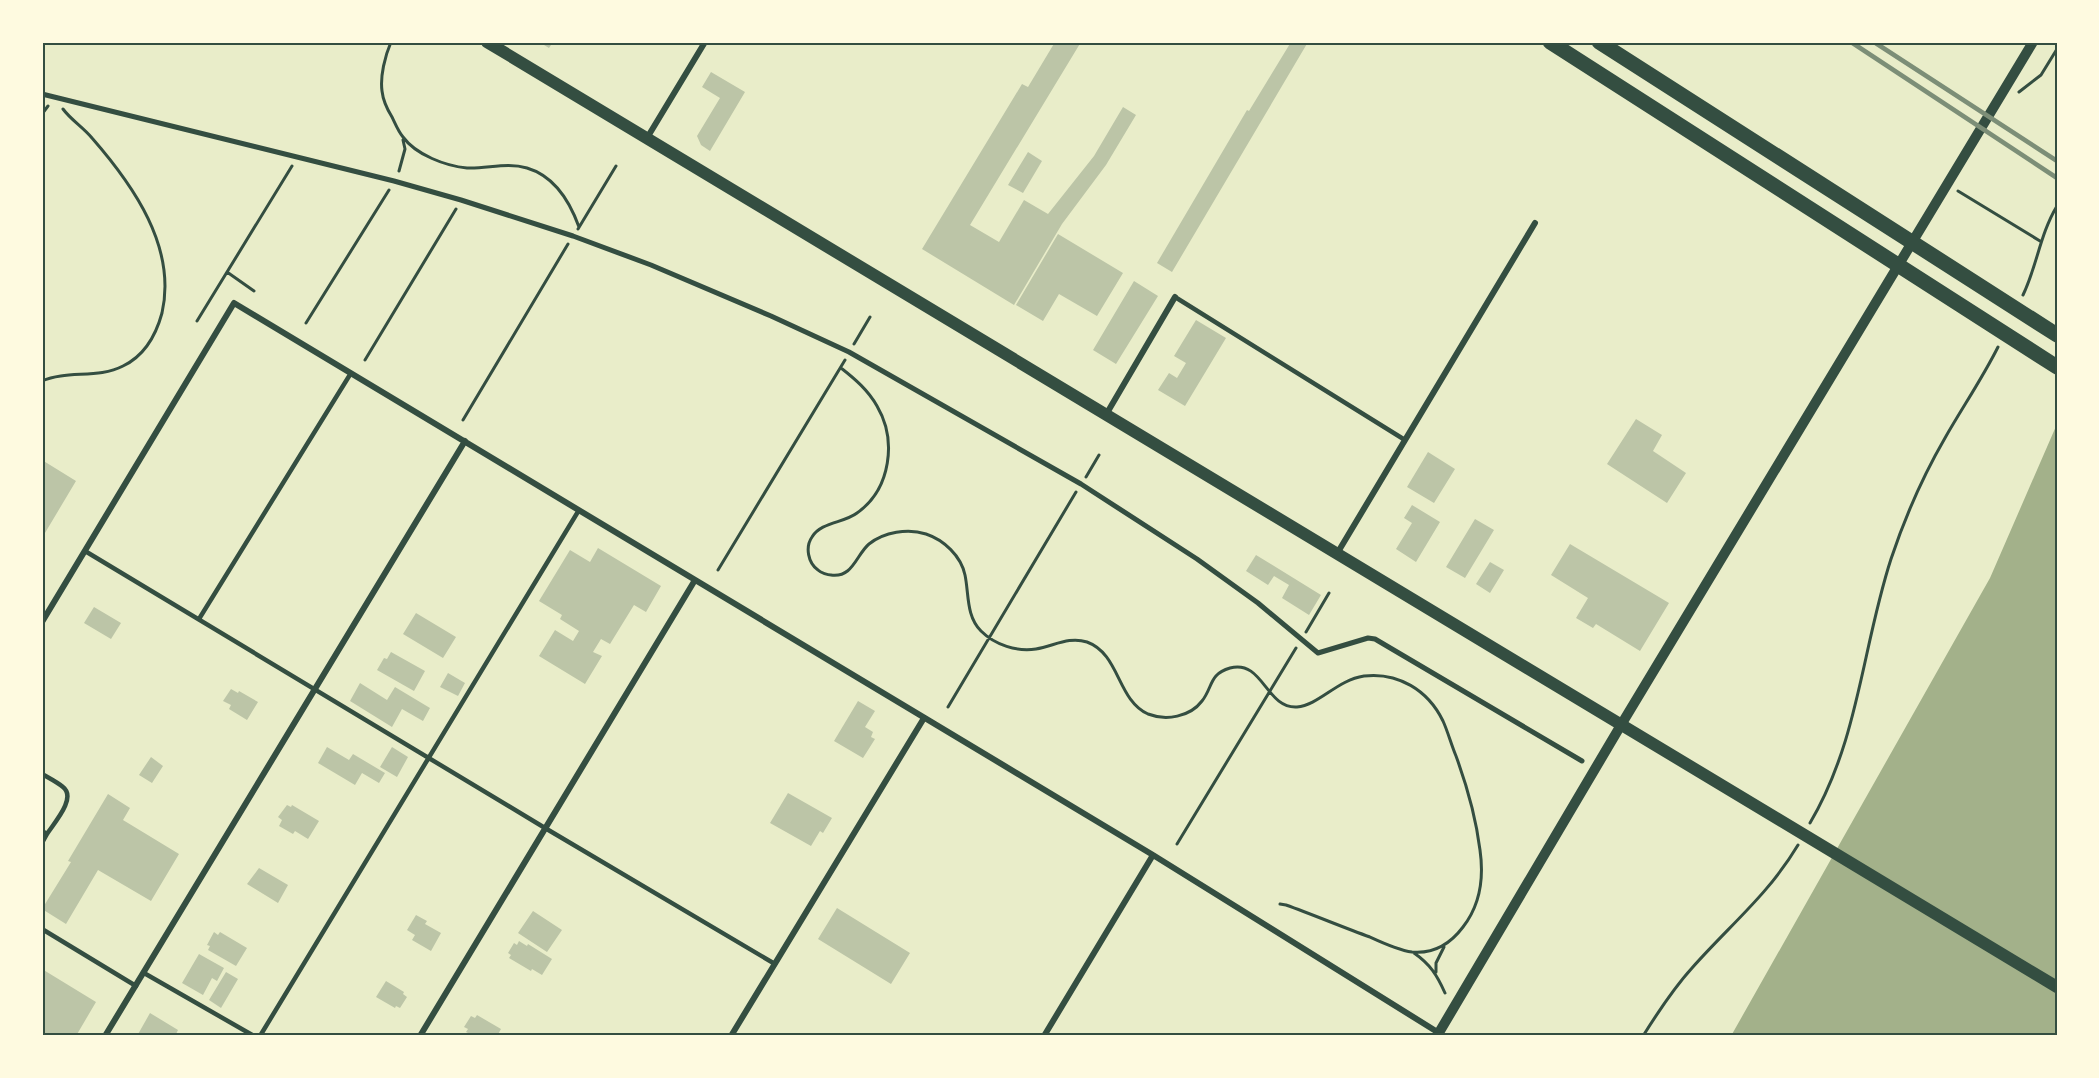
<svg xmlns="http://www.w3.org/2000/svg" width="2099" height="1078" viewBox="0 0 2099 1078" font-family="Arial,sans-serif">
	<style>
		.water { fill: #a3b18a }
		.building { fill: #bcc5a7 }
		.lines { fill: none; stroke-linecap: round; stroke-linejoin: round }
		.path { stroke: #344e41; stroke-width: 3 }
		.service { stroke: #344e41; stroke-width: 4.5 }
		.pedestrian { stroke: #344e41; stroke-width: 5 }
		.minor { stroke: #344e41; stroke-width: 6 }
		.tertiary { stroke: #344e41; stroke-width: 10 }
		.secondary { stroke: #344e41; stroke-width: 12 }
		.primary { stroke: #344e41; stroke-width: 15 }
		.rail { stroke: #7c8e77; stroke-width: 4.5 }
		.neatline { fill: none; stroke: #344e41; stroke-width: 2 }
	</style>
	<rect width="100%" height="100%" fill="#e9edc9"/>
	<path class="water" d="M2057 424V1036H1731L1990 578Z"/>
	<path class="building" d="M539 42H553L549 48Z
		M1055 42H1081L970 225 999 242 1024 200 1048 214 1094 156 1123 107 1136 115 1106 165 1062 224 1014 305 922 249 1022 84 1028 87Z
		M1291 42H1308L1172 272 1157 263 1247 110 1249 111Z
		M711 72 745 92 710 151 701 145 697 136 720 98 702 87Z
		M1028 152 1042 161 1023 193 1008 185Z
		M1058 234 1123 273 1097 316 1059 294 1043 321 1016 305Z
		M1134 281 1158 296 1116 364 1093 350Z
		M1196 320 1226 338 1185 406 1158 390 1169 373 1177 378 1186 363 1174 356Z
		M1636 419 1662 435 1653 451 1686 473 1667 503 1607 464Z
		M1428 452 1455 469 1434 503 1407 487Z
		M42 460 76 481 42 538Z
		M1412 505 1440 522 1416 562 1396 549 1412 523 1404 518Z
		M1475 519 1494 530 1465 578 1446 567Z
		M1570 544 1669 603 1640 651 1596 624 1593 628 1576 618 1588 598 1551 575Z
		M598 548 661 586 646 612 634 605 610 644 601 639 593 652 602 656 585 684 539 656 555 630 573 641 579 631 560 619 562 615 539 601 570 550 590 562Z
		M1256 555 1321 595 1309 615 1282 598 1289 585 1274 576 1268 585 1246 571Z
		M1490 562 1504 570 1490 593 1476 584Z
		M94 607 121 623 111 639 84 623Z
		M416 613 456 637 443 658 403 634Z
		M391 652 425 671 414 691 377 670 384 658 387 659Z
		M448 673 465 683 458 696 440 687Z
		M360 683 387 700 395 687 430 708 423 721 402 709 392 727 350 701Z
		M231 689 238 693 239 691 258 702 247 720 229 709 231 705 223 701Z
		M858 701 875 711 865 727 873 732 871 737 875 739 863 758 834 741Z
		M327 747 349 760 353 754 385 773 379 783 362 773 355 785 318 763Z
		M392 747 408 757 397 777 380 767Z
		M151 757 163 766 152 783 139 775Z
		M788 793 832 818 823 833 820 831 811 846 770 823Z
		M108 794 130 808 123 820 179 854 151 901 98 870 66 924 42 909 71 862 68 861Z
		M287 805 291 807 292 805 319 821 308 839 295 831 293 834 279 826 282 820 278 817Z
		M259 868 288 885 278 903 247 884Z
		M837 908 910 953 891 984 818 939Z
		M533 911 562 930 547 952 518 933Z
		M416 915 427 921 425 924 441 933 431 951 412 940 415 935 407 930Z
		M214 932 218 935 220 932 247 948 236 966 208 950 210 946 207 945Z
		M519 941 527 946 528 944 552 959 542 975 532 969 531 971 509 958 511 955 508 953 514 943 517 945Z
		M199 954 224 968 217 981 212 978 203 995 182 983Z
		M42 969 96 1002 76 1036H48L42 1032Z
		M226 972 238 979 221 1008 209 1000Z
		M386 981 404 992 403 994 407 997 400 1008 396 1006 395 1008 376 997Z
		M150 1013 178 1030 175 1036H137Z
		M477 1015 501 1029 497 1036H474L466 1032 468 1029 464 1027 471 1016 475 1018Z"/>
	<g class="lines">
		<path class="path" d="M391 42C385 56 380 76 382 91 383 100 387 109 392 117 395 123 398 131 403 137 416 155 446 166 467 168 487 169 507 162 527 168 554 176 570 202 579 227
			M2019 92 2041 75 2057 49
			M42 114 48 106
			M399 171 405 149 403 140
			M1958 191 2040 241
			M578 229 616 166
			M227 272 254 291
			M2023 295C2037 266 2040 234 2057 206
			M197 321 292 166
			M306 323 389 190
			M854 344 870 317
			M365 360 456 209
			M841 368C855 379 868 390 877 406 897 440 891 489 857 513 844 523 821 522 812 537 805 547 808 563 818 570 821 573 828 575 831 575 853 578 856 555 869 544 884 532 908 528 926 534 944 540 961 556 965 575 969 594 966 616 981 631 995 645 1017 652 1036 649 1054 646 1069 636 1087 642 1120 654 1117 700 1148 714 1166 721 1190 717 1202 701 1213 687 1209 674 1230 668 1263 659 1266 709 1297 707 1319 705 1337 680 1364 676 1398 672 1428 690 1443 721 1448 732 1451 744 1456 756 1467 786 1476 818 1480 850 1484 878 1481 904 1463 927 1451 943 1434 954 1412 952 1398 950 1383 943 1370 937 1342 927 1314 915 1286 905L1280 904
			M42 381C67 370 98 379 123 366 144 356 156 335 162 313 177 247 133 185 92 138 83 127 71 120 63 109
			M463 420 568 244
			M1086 477 1099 455
			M718 570 845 360
			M1306 632 1329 593
			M948 707 1076 492
			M1810 823C1859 740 1862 648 1891 559 1905 517 1923 476 1945 438 1962 408 1982 379 1998 347
			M1177 844 1296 648
			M1414 953C1430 964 1437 975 1445 993
			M1436 972V963L1444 947
			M1643 1036C1658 1012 1673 989 1692 968 1730 925 1768 895 1798 845"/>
		<path class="service" d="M1175 297 1405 440
			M85 551 545 828 775 964
			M199 619 351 373
			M42 774C49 778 57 782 63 787 77 798 54 823 47 834L42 831
			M42 843 47 834
			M42 929 136 986
			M144 973 254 1036
			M260 1036 579 510"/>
		<path class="pedestrian" d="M42 94 394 181 461 200 573 236 651 265 771 316 849 352 1081 484 1197 559 1258 603 1318 653 1368 638 1375 639 1582 761"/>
		<path class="minor" d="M647 138 705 42
			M1107 413 1175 297
			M1338 552 1535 223
			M42 622 234 303 1153 855 1439 1033
			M105 1036 465 441
			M420 1036 695 580
			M731 1036 924 718
			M1044 1036 1153 855"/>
		<path class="tertiary" d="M1437 1036 1621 725 2033 42"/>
		<path class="secondary" d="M487 42 2057 987"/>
		<path class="primary" d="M1550 42 2057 367
			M1599 42 2057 335"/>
		<path class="rail" d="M1851 42 2057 178
			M1874 42 2057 161"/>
	</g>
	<rect width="2099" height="1078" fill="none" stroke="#fefae0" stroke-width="87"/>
	<rect x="44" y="44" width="2012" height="990" class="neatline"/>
</svg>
